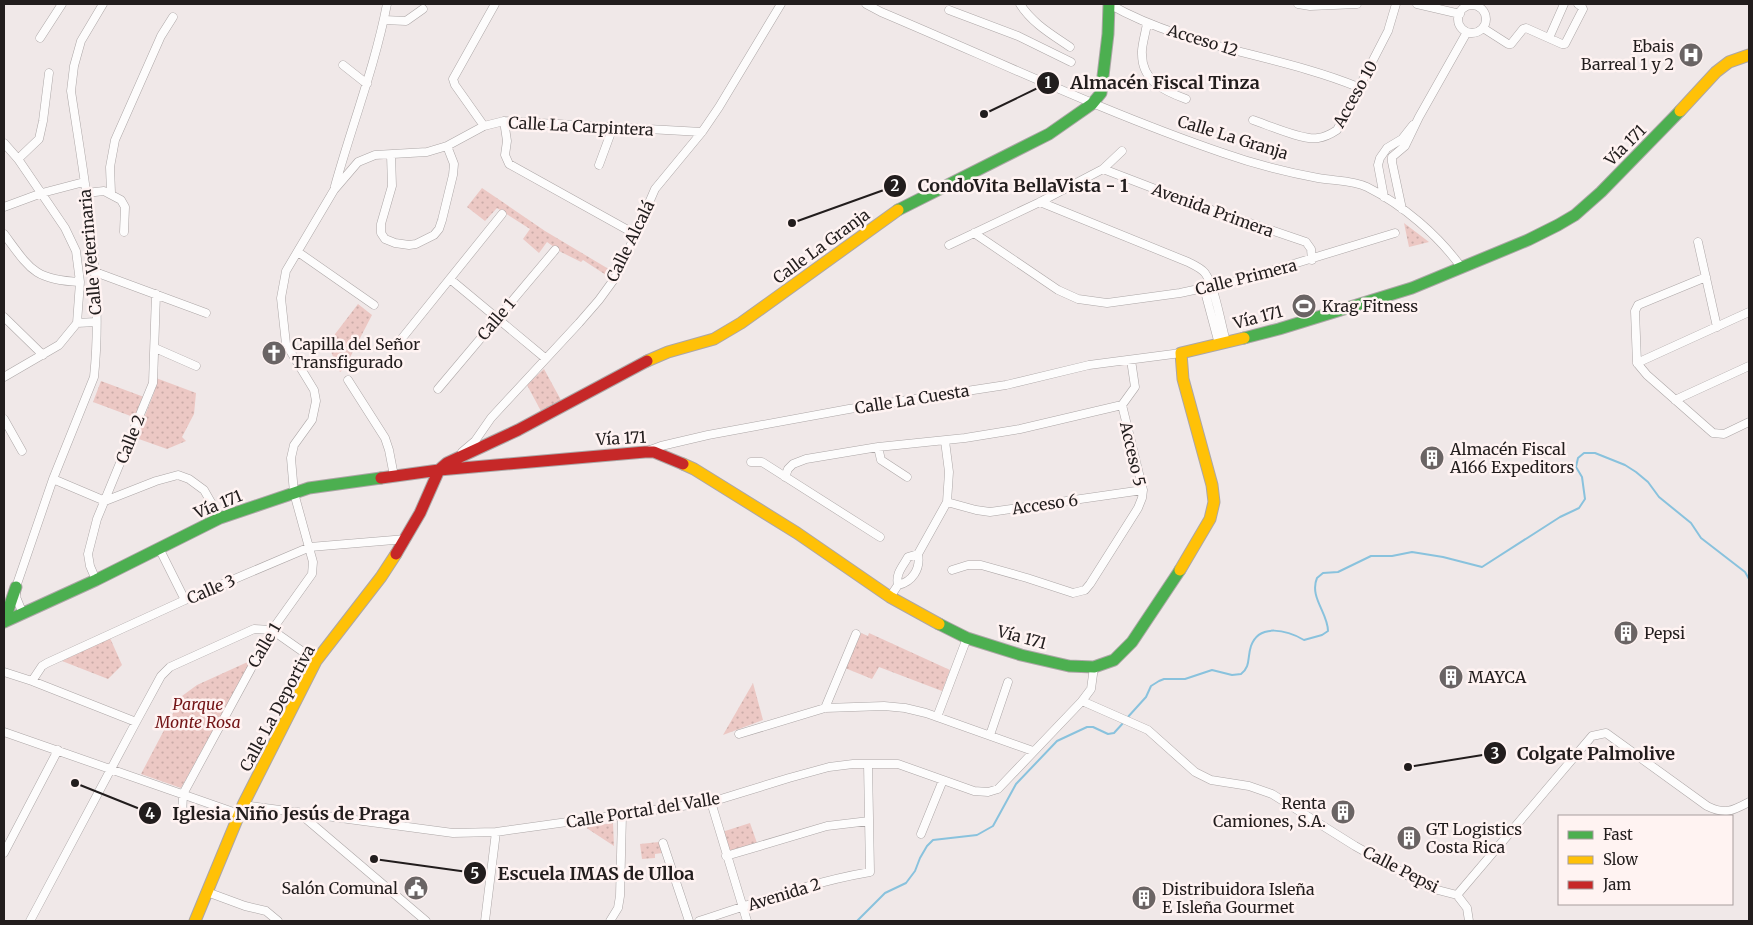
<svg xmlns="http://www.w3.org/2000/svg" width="1753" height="925" viewBox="0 0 1753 925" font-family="Merriweather,serif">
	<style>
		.park { fill: url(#park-dots) }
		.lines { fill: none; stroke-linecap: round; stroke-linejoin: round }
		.stream { stroke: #89c2dd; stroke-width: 2 }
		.street-casing { stroke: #aca6a6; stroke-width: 9 }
		.fast-casing { stroke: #aca6a6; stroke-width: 13 }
		.slow-casing { stroke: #aca6a6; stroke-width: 13 }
		.jam-casing { stroke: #aca6a6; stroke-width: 13 }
		.street { stroke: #fdfcfc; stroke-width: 8 }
		.fast { stroke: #4caf50; stroke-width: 11 }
		.slow { stroke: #ffc107; stroke-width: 11 }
		.jam { stroke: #c62828; stroke-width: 11 }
		.labels { text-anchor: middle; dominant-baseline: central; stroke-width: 5; stroke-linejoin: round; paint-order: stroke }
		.street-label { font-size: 16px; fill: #221d1d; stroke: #fff3f2 }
		.poi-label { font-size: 16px; fill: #221d1d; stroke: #fff3f2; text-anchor: start }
		.park-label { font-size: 16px; font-style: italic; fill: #721315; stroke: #fff3f2 }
		.leader { fill: none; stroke: #221d1d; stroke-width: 2 }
		.callout-dot { fill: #221d1d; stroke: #fff3f2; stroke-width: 2 }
		.mark-label { font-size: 15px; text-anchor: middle; font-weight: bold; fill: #fff }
		.callout-label { font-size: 18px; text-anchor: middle; font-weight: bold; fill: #221d1d; stroke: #fff3f2; stroke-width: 5; stroke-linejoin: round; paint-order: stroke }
	</style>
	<defs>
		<pattern id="park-dots" width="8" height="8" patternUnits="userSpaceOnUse" patternTransform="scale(1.25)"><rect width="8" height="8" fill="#ecc8c4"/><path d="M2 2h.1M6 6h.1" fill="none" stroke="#caaba8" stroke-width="1.8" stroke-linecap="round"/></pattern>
	</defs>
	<rect width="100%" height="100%" fill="#f0e8e8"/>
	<path class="park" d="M482 188 545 231 612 271 609 277 583 260 581 262 561 252 547 242 539 253 523 239 530 229 497 208 485 221 467 207Z
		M1404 223 1429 242 1409 247Z
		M358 304 372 315 344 369 340 372 331 352 332 338Z
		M544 369 562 402 542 413 527 385Z
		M156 378 196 393 194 414 182 437 186 441 167 449 136 438 154 393Z
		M101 381 144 397 136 418 93 402Z
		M861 633 868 636 869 633 950 670 942 691 879 667 872 679 845 668Z
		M110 638 122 665 108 679 62 661Z
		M252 660 181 788 141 774 182 696 197 685Z
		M753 683 763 720 723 735Z
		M613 823 614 846 585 827Z
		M750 823 757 843 728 852 722 832Z
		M659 842 662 853 655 854V858L642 859 640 844Z"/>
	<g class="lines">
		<path class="stream" d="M1127 718 1146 697 1151 686 1159 681 1164 679H1185L1212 670 1232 675 1241 674C1251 666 1247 658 1251 646 1259 623 1287 630 1304 640L1322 635 1328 631C1328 613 1309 597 1317 578L1323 573 1338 572 1371 556H1392L1412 552 1443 557 1482 567 1560 517 1579 508 1585 499 1582 477 1576 467 1578 458 1584 453H1595L1625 465 1636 472 1648 482 1659 497 1691 523 1701 538 1745 572 1749 579
			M857 921 885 893 906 883 915 871 920 858 927 846 933 840 977 835 993 826 1016 784 1057 741 1087 727H1093L1108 734 1114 733 1124 722"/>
		<defs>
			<path id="street" d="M866 4 881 12C995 60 1106 113 1223 153 1254 164 1286 172 1318 178 1334 181 1353 180 1367 187 1403 205 1438 235 1461 267
				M1020 4C1032 23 1051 34 1070 47
				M1109 4C1186 48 1277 54 1358 87
				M1298 4 1310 6 1357 4
				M1417 4 1460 14
				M1458 19a14 14 0 1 1 28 0a14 14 0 1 1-28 0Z
				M949 10 1018 36 1071 62
				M384 20 406 21 423 9
				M1147 23C1146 32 1141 47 1142 54 1142 81 1164 91 1186 99
				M1483 28 1508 44H1511L1523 29 1526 28 1562 44H1565L1583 9 1582 7 1578 4
				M40 38 62 4
				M1549 38 1564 4
				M343 65 367 84
				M1253 120C1268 125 1304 141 1318 138 1325 137 1331 134 1337 130L1388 31 1396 4
				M504 121 507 141 505 155 509 164 635 234
				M484 126 455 85 453 79 495 4
				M4 143 18 159 65 228 76 251 80 282 77 323
				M391 155 392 186 381 224V233L385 239 395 243 409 245 416 244 434 235 439 229 442 220 453 175 454 164 447 146
				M18 159 39 139 43 121 49 73
				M599 165 613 127
				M1103 169 1197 205 1306 242 1311 249 1312 260
				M335 186C352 125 375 66 387 4
				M86 193 104 191 121 200 125 207 124 232
				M111 193 110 167 115 140 161 36 173 17
				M1384 197 1378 165 1380 158 1387 148 1402 139 1413 125
				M1040 202 1188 262C1194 265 1201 268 1205 273 1215 287 1221 324 1226 342
				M4 207 42 193 84 182
				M1402 209 1392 162V157L1405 146 1419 117 1467 32
				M974 233 1058 290 1078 299 1107 303 1180 293 1241 280 1395 233
				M4 234C30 269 34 280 80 282
				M1698 242 1717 327
				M949 245 1040 202 1103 169 1122 151
				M298 252 374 305
				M95 272 206 313
				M1706 277 1638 305 1635 311 1637 363 1647 375 1713 433 1724 434 1749 422
				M450 279 545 358
				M1204 288 1219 344
				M4 317 43 355
				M399 342 502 214
				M155 348 196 366
				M1637 363 1749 312
				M4 377 59 345 77 323 96 322
				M348 380 385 438 389 450 394 476
				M438 389 555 250
				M1675 400 1749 366
				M1122 405 1135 387 1131 360
				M4 419 22 451
				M878 447 881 460 907 477
				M650 450 661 446 708 435 849 409 1006 385 1089 365 1181 353
				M462 452 475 441 491 418 579 323 599 300 615 278 622 265 655 189 702 132 719 107 781 4
				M751 462H762L880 537
				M785 477 788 469 793 464 806 459 878 447 965 438 1020 429 1122 405 1143 490 1142 498 1138 508 1090 584 1085 590 1073 593 1027 578 981 565H968L952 570
				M53 479 105 501 156 481 178 475 189 479 204 490 220 518
				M947 502 976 510 990 512 1143 490
				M159 548 185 600
				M96 580 90 566 88 554 97 519 153 383 156 294
				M898 585C912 582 921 569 918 554L947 502 949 472 945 441
				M890 597 898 585C895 574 903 566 908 557L918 554
				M23 614 16 597V587L53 479 94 377C104 282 85 185 71 91L74 66 81 41 103 4
				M4 672 32 681 136 722
				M32 681 42 666 47 663 185 600 310 547 406 539
				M1082 701 1148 730 1195 772 1211 780 1249 786 1272 794 1355 846 1430 888 1457 895
				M825 708 856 634
				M937 717 967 638
				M4 732 239 814
				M739 734 825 708 884 706 905 708 926 713 1033 751
				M990 735 1008 682
				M711 802 747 921
				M243 805 453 833 496 832 711 802 789 778 829 767 853 764H898L974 791 988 792 998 789 1082 701 1091 689 1094 667
				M298 812 426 921
				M182 817 183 794 272 630 312 574 313 562 294 493 291 458 294 445 312 420 316 401 314 390 286 344 281 298 286 271 334 190 358 162 375 155 427 152 447 146 484 126 504 121 702 132
				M921 834 943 780
				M663 843 689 921
				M4 853 58 750
				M726 856 827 826 869 821
				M207 892 245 906 266 911 278 921
				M1457 895 1592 736 1606 733 1707 806C1725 815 1732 811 1749 802
				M1457 895 1467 908 1469 921
				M30 921 136 722 161 676 170 667 254 629 272 630 316 661
				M485 921 496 832
				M610 921 618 908 620 896 622 815
				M699 921C755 903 811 882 870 872L868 764"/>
			<path id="fast" d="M898 210 1049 134 1092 104 1101 93 1108 34 1109 4
				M1244 338 1279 329 1412 288 1528 240 1558 225 1575 215 1601 192 1680 111
				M4 622 96 580 220 518 309 488 381 478
				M4 622 16 587
				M939 624 967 638 1021 655 1069 666 1094 667 1114 660 1132 642 1180 570"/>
			<path id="slow" d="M1680 111 1716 72 1729 62 1749 55
				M647 361 668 352 714 339 741 323 898 210
				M683 464 694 469 797 533 890 597 939 624
				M1180 570 1210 519 1214 502 1212 485 1183 379 1181 353 1244 338
				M195 921 243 805 316 661 381 577 396 554"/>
			<path id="jam" d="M381 478 439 470 645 452H654L683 464
				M396 554 420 513 439 470 447 463 518 430 647 361"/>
		</defs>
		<use href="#street" class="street-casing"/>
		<use href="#fast" class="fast-casing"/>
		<use href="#slow" class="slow-casing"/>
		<use href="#jam" class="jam-casing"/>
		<use href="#street" class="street"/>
		<use href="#fast" class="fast"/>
		<use href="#slow" class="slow"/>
		<use href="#jam" class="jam"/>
	</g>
	<defs>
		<symbol id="hospital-disc" viewBox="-11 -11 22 22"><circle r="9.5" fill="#6a6464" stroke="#fff3f2"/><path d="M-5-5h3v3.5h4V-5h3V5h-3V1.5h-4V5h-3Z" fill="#fff"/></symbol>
		<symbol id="stadium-disc" viewBox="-11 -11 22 22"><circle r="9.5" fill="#6a6464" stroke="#fff3f2"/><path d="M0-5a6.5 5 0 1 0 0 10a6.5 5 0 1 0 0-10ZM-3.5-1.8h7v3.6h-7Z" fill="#fff"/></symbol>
		<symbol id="church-disc" viewBox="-11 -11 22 22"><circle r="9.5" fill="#6a6464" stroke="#fff3f2"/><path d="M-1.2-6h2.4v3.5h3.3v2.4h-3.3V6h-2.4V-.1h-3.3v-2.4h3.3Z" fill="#fff"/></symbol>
		<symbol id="building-disc" viewBox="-11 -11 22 22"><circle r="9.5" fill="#6a6464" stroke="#fff3f2"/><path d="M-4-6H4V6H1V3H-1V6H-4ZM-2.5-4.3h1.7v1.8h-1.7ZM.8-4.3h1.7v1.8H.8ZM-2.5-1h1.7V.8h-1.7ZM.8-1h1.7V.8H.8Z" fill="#fff"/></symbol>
		<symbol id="civic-disc" viewBox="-11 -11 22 22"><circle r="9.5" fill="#6a6464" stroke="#fff3f2"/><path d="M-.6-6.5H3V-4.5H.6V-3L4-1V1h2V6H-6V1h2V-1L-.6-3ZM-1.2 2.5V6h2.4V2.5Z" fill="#fff"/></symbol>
	</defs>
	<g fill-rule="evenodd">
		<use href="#hospital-disc" x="1677" y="41" width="28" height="28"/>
		<use href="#stadium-disc" x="1290" y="292" width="28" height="28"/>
		<use href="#church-disc" x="260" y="339" width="28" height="28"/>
		<use href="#building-disc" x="1418" y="444" width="28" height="28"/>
		<use href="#building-disc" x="1612" y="619" width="28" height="28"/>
		<use href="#building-disc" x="1437" y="663" width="28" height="28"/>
		<use href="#building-disc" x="1329" y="798" width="28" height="28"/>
		<use href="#building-disc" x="1395" y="824" width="28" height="28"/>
		<use href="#civic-disc" x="402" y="874" width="28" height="28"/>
		<use href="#building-disc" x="1130" y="884" width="28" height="28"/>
	</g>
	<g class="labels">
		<g class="street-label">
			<text transform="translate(1203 40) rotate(17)">Acceso 12</text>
			<text transform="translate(1355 94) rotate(-61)">Acceso 10</text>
			<text transform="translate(581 126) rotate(3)">Calle La Carpintera</text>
			<text transform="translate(1233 137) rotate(17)">Calle La Granja</text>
			<text transform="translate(1625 145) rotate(-45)">Vía 171</text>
			<text transform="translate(1213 210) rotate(20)">Avenida Primera</text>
			<text transform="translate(630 241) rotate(-64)">Calle Alcalá</text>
			<text transform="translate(821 246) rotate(-36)">Calle La Granja</text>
			<text transform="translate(90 252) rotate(-95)">Calle Veterinaria</text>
			<text transform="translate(1246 277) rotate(-14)">Calle Primera</text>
			<text transform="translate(1258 317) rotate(-15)">Vía 171</text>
			<text transform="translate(496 319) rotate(-50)">Calle 1</text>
			<text transform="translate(912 399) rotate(-9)">Calle La Cuesta</text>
			<text transform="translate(621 438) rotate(-3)">Vía 171</text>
			<text transform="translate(130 439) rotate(-68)">Calle 2</text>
			<text transform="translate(1133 454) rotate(77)">Acceso 5</text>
			<text transform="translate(218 504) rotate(-22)">Vía 171</text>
			<text transform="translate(1045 504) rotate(-8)">Acceso 6</text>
			<text transform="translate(211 589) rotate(-23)">Calle 3</text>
			<text transform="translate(1022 637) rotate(15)">Vía 171</text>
			<text transform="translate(264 645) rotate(-60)">Calle 1</text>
			<text transform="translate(277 708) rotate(-62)">Calle La Deportiva</text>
			<text transform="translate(643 810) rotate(-9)">Calle Portal del Valle</text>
			<text transform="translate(1401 869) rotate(27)">Calle Pepsi</text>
			<text transform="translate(784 894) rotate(-17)">Avenida 2</text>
		</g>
		<g class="poi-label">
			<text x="1674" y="46" text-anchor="end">Ebais<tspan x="1674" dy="18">Barreal 1 y 2</tspan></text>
			<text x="1322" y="306">Krag Fitness</text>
			<text x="292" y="344">Capilla del Señor<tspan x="292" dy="18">Transfigurado</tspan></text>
			<text x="1450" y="449">Almacén Fiscal<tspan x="1450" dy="18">A166 Expeditors</tspan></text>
			<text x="1644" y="633">Pepsi</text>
			<text x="1468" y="677">MAYCA</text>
			<text x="1326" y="803" text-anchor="end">Renta<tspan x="1326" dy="18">Camiones, S.A.</tspan></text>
			<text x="1426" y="829">GT Logistics<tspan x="1426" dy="18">Costa Rica</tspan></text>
			<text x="398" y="888" text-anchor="end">Salón Comunal</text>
			<text x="1162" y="889">Distribuidora Isleña<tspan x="1162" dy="18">E Isleña Gourmet</tspan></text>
		</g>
		<g class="park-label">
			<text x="198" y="704">Parque<tspan x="198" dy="18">Monte Rosa</tspan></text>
		</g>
	</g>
	<path class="leader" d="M984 114L1048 83M792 223L895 186M1408 767L1495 753M75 783L150 813M374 859L475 873"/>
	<g class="callout-dot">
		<circle cx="984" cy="114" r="5"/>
		<circle cx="792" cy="223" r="5"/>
		<circle cx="1408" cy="767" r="5"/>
		<circle cx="75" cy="783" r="5"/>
		<circle cx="374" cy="859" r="5"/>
		<circle cx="1048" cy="83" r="12"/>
		<circle cx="895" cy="186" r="12"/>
		<circle cx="1495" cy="753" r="12"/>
		<circle cx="150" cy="813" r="12"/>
		<circle cx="475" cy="873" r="12"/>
	</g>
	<g class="mark-label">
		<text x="1048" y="88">1</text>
		<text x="895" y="191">2</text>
		<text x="1495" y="759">3</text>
		<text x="150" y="819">4</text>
		<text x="475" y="879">5</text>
	</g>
	<g class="callout-label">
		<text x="1165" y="89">Almacén Fiscal Tinza</text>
		<text x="1023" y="192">CondoVita BellaVista - 1</text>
		<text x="1596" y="760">Colgate Palmolive</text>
		<text x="291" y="820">Iglesia Niño Jesús de Praga</text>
		<text x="596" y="880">Escuela IMAS de Ulloa</text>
	</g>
	<rect width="1753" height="925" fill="none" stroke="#221d1d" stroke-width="10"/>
	<rect x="1558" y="815" width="175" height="90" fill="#fff3f2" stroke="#a79d9d"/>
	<rect x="1568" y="831" width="25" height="8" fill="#4caf50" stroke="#a79d9d"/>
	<text x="1603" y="840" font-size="15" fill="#221d1d">Fast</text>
	<rect x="1568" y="856" width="25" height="8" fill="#ffc107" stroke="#a79d9d"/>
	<text x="1603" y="865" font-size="15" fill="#221d1d">Slow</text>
	<rect x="1568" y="881" width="25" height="8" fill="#c62828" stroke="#a79d9d"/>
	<text x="1603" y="890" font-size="15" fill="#221d1d">Jam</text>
</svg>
